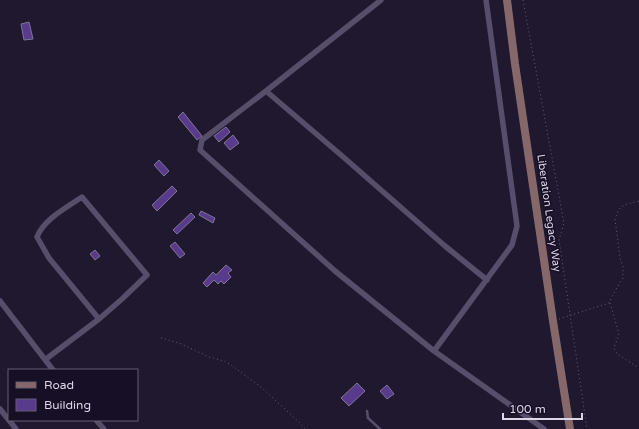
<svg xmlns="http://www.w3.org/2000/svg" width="639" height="429" viewBox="0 0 639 429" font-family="'Varela Round',sans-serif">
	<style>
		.building { fill: #583b8c; stroke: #7e7693 }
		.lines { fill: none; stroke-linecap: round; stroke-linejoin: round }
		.path { stroke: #665f74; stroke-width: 1; stroke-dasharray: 1 3; stroke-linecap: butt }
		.lane { stroke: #574f6a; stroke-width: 2.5 }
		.street { stroke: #574f6a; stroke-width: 5.5 }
		.secondary { stroke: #87686a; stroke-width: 8 }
		.labels { text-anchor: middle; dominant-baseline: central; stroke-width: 3; stroke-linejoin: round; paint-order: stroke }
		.street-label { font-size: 11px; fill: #dbd7e7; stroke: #170f25 }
	</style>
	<rect width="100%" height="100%" fill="#20182f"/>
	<path class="building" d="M29 22 33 39 24 40 21 24Z
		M183 112 202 136 197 140 178 117Z
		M226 127 230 132 219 142 214 136Z
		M233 135 239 143 230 150 224 143Z
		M159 160 169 171 164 176 154 165Z
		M172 186 177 191 157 211 152 205Z
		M201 211 215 218 213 223 199 215Z
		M191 213 195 217 177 234 173 230Z
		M175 242 185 254 180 258 170 246Z
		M95 250 100 256 95 260 90 254Z
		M226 265 232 270 228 273 231 277 224 284 221 281 218 284 214 280 207 287 203 283 213 272 216 275Z
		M357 383 365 391 349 406 341 398Z
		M387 385 394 394 387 399 380 391Z"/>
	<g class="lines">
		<path class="path" d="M523 0 564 223 559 240 587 429
			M610 303 619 334 614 348 617 354 639 368
			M559 319 609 303 615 291 623 278V267L620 258 615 219 618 211 621 207 627 204 639 201
			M161 338 179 343 209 357 224 361 231 365 261 387 300 423 305 429"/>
		<path class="lane" d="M367 411 368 418 380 429"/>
		<path class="street" d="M381 0 266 91 202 140 200 150 335 271 434 351 544 429
			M266 91 341 155 445 246 487 280
			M0 301 53 370
			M434 351 512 245 517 226 486 0
			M46 359 99 319 122 299 147 275 82 197C66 208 44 219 37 237L49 258 99 319
			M0 409 16 429
			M96 420 104 429"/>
		<path class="secondary" d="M507 0 515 64 553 321 570 429"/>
	</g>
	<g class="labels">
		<g class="street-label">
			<text transform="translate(549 213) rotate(82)">Liberation Legacy Way</text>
		</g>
	</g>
	<rect x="8" y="369" width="130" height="52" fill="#170f25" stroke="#655f73"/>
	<rect x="16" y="382" width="20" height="6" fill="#87686a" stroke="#655f73"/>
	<text x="44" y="389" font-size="12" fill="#dbd7e7">Road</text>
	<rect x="16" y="399" width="20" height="12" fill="#583b8c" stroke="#655f73"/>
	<text x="44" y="409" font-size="12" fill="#dbd7e7">Building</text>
	<path d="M503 413v6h79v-6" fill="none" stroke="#dbd7e7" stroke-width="2"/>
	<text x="509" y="413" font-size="12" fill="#dbd7e7" stroke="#170f25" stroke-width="3" paint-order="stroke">100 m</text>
</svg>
